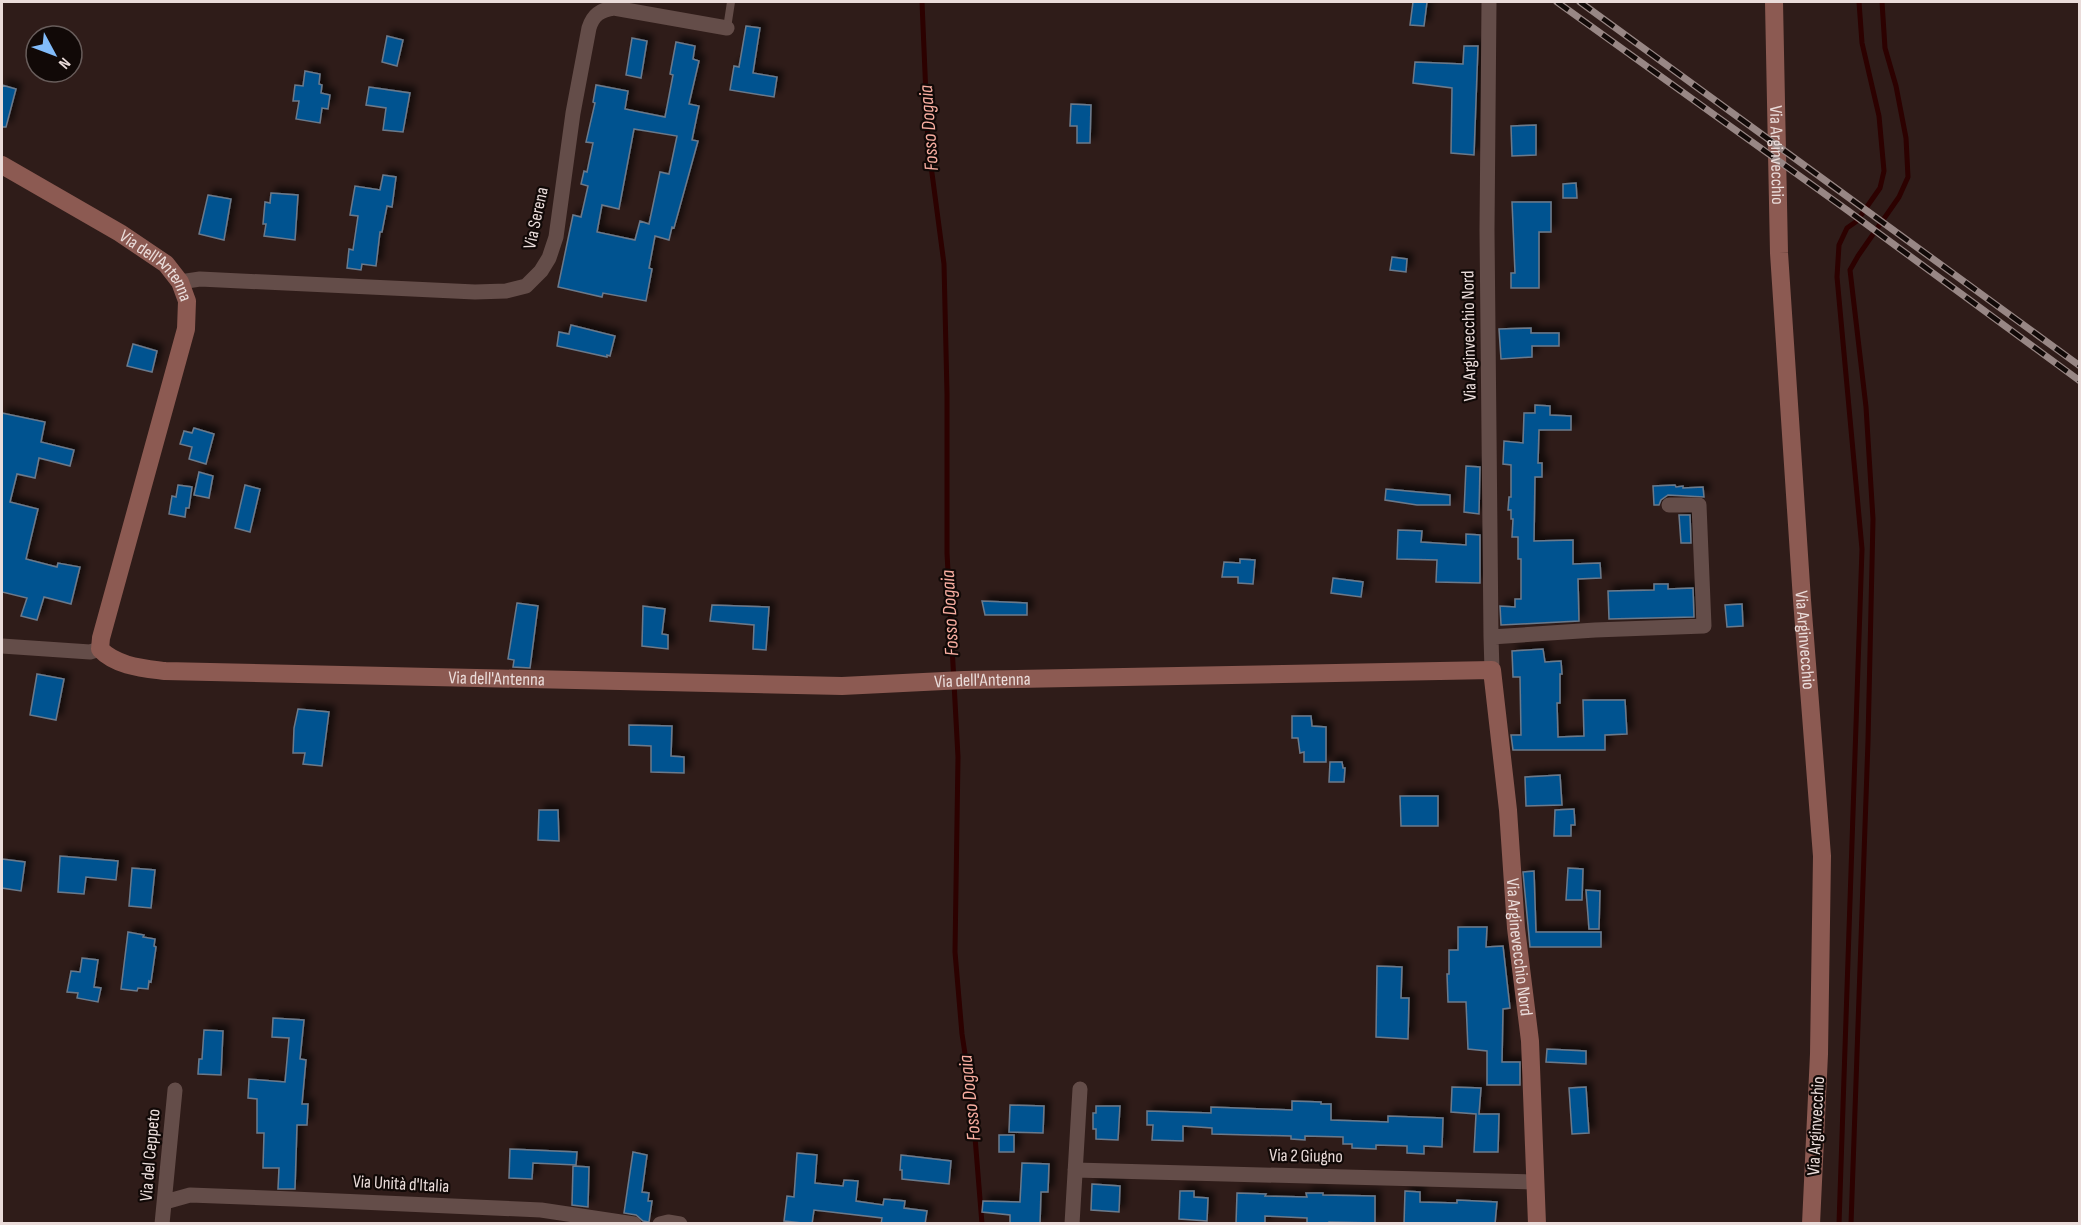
<svg xmlns="http://www.w3.org/2000/svg" width="2081" height="1225" viewBox="0 0 2081 1225" font-family="'Sofia Sans Condensed',sans-serif">
	<style>
		.lines { fill: none; stroke-linecap: round; stroke-linejoin: round }
		.stream { stroke: #2c0100; stroke-width: 5 }
		.building { fill: #045290; stroke: #6b7a8b; stroke-width: 1.5; fill-rule: evenodd; filter: url(#shadow) }
		.lane { stroke: #644d49; stroke-width: 8 }
		.street { stroke: #644d49; stroke-width: 15 }
		.secondary { stroke: #8c5a52; stroke-width: 18 }
		.rail-casing { stroke: #988785; stroke-width: 7 }
		.rail { stroke: #110907; stroke-width: 4.5; stroke-dasharray: 14; stroke-linecap: butt }
		.labels { text-anchor: middle; dominant-baseline: central; stroke-width: 4.5; stroke-linejoin: round; paint-order: stroke }
		.street-label { font-size: 18px; fill: #eadcda; stroke: #110907 }
		.water-label { font-size: 20px; font-style: italic; fill: #f9aea1; stroke: #110907 }
	</style>
	<defs>
		<filter id="shadow"><feDropShadow dx="5.5" dy="-5.5" stdDeviation="3" flood-color="#0009"/></filter>
	</defs>
	<rect width="100%" height="100%" fill="#2f1c19"/>
	<g class="lines">
		<path class="stream" d="M922 2 928 143 944 264 947 394V553L958 757 955 952 962 1034 972 1100 982 1224
			M1839 1224 1862 549 1837 277 1839 245 1847 228 1857 221 1880 188 1884 171 1879 116 1862 43 1859 2
			M1851 1224 1868 741 1873 519 1866 407 1850 270 1858 256 1899 197 1908 177 1906 138 1896 86 1885 48 1882 2"/>
	</g>
	<path class="building" d="M1413 2H1427L1424 26 1410 25Z
		M746 26 760 28 753 73 777 77 774 97 730 90 734 66 739 67Z
		M387 36 403 40 397 66 382 62Z
		M632 38 647 41 641 78 626 75Z
		M676 42 695 46 693 59 699 61 689 104 699 106 692 140 698 141 674 228 672 227 669 240 655 236 649 268 652 269 646 301 603 293 602 297 558 287 573 215 581 217 588 186 581 184 584 171 587 172 593 143 586 142 595 103 593 102 596 85 628 91 625 109 665 117 673 75 670 74ZM634 129 677 136 669 174 660 172 649 224 640 221 635 240 597 232 602 205 619 209Z
		M1464 46H1478L1474 155 1451 153 1452 88 1413 83 1415 62 1463 64Z
		M305 71 320 74 319 84 322 85 321 93 330 95 328 109 322 108 320 123 296 119 299 101H293L295 85 303 86Z
		M2 85 16 89 6 127H2Z
		M369 87 410 93 403 132 383 130 386 108 366 105Z
		M1071 104 1091 105 1090 143H1077V126H1070Z
		M1536 125V155L1512 156 1511 126Z
		M383 175 396 177 392 207 387 206 382 232H380L376 266 362 264 361 270 347 268 349 249 353 250 358 216 350 215 355 186 380 190Z
		M1576 183 1577 198H1563V184Z
		M271 193 298 195 295 240 264 236 266 224H263L265 202 270 203Z
		M208 195 231 199 224 240 199 234Z
		M1512 202H1551V232H1539V288H1511V273H1515Z
		M1392 257 1407 259 1406 272 1390 270Z
		M571 325 615 336 610 356 607 355V357L557 346 559 332 569 334Z
		M1531 328V333H1559V346H1532V357L1501 359 1499 329Z
		M133 344 157 351 152 372 127 366Z
		M1535 405 1550 406V415L1571 416V430H1539L1538 463H1542V477H1535L1534 541 1573 540V564L1600 563 1601 578 1578 579 1579 621 1501 625 1500 606 1515 607V599H1521V559H1518V537H1512L1513 519H1511V510H1508L1509 497H1511V465L1503 464 1504 441 1523 443 1524 413H1535Z
		M2 413 45 422 41 442 74 450 70 466 39 458 35 478 17 474 10 502 38 509 26 559 57 567 58 563 80 567 71 604 44 597 37 620 21 616 27 598 2 592Z
		M194 428 214 434 206 464 189 459 192 447 180 444 184 431 192 433Z
		M1466 466 1480 467 1479 514 1464 512Z
		M199 472 213 476 209 498 194 495Z
		M178 485 192 487 189 508H186L185 517 169 514 172 496 176 497Z
		M245 485 260 489 250 532 235 528Z
		M1675 485 1676 487 1683 486V488L1703 487 1704 497 1668 495 1661 500 1659 505H1654L1653 486Z
		M1386 489 1450 495V505H1417L1385 500Z
		M1679 515H1690L1691 543H1681Z
		M1398 530 1422 531 1421 542 1466 545V534L1480 535V583L1436 582 1437 560 1397 559Z
		M1240 559 1255 560 1253 584 1238 583V577H1222L1224 562 1240 563Z
		M1333 578 1363 582 1361 597 1331 593Z
		M1654 584H1668V589L1693 588 1694 617 1609 619 1608 591 1654 590Z
		M982 601 1027 603V615H985Z
		M517 603 538 606 530 668 513 667 514 660 508 659Z
		M1742 604 1743 626 1727 627 1725 605Z
		M712 605 769 607 766 650 753 649 754 625 710 621Z
		M643 606 665 609 662 634 668 635V649L642 646Z
		M1543 649 1545 662 1561 661 1562 674H1560V703H1557L1558 737 1584 736 1583 700H1625L1627 734 1605 735V750H1513L1511 735H1521L1520 677H1513L1512 651Z
		M37 674 64 679 56 720 30 715Z
		M298 709 329 712 322 766 303 764 305 753H293L294 728Z
		M1292 716H1311L1312 726 1326 727V762H1304V752L1300 753 1298 738H1292Z
		M629 725 672 726 671 756 684 757V773L651 772V746L629 745Z
		M1330 762H1342L1343 768H1345L1344 782H1329Z
		M1560 775 1562 805 1526 806 1525 777Z
		M1400 796H1438V826H1401Z
		M1574 809 1575 825H1571V836H1554L1555 810Z
		M539 810H558L559 841 538 840Z
		M60 856 118 861 116 880 86 877 84 894 58 892Z
		M2 859 25 862 21 891 2 888Z
		M132 868 155 870 151 908 129 906Z
		M1568 868 1583 869 1582 900H1566Z
		M1534 871 1536 932H1601V947H1530L1523 872Z
		M1586 890 1600 891 1599 929H1589Z
		M1458 927H1487L1486 947 1503 946 1510 1008 1503 1009 1502 1062H1520V1085H1487V1051L1468 1049 1466 1002H1448L1447 974H1449V950H1458Z
		M128 932 144 935 143 937 155 939 154 946 156 947 151 982 149 981 148 989 138 988 137 991 121 989Z
		M82 958 98 960 94 987 101 988 98 1002 77 998 78 993 67 992 71 971 80 972Z
		M1377 966 1402 967 1401 998H1409L1408 1039 1376 1037Z
		M273 1018 304 1020 300 1059 306 1060 302 1104H308L307 1125H297L295 1189H278L279 1168H263L264 1133H257V1099L248 1098 249 1079 285 1082 289 1038 272 1037Z
		M204 1030 223 1031 221 1075 198 1074 199 1059H202Z
		M1547 1049 1586 1051V1064L1546 1062Z
		M1452 1087 1481 1088 1479 1114H1499L1498 1152H1474L1476 1114 1451 1112Z
		M1586 1087 1589 1133 1572 1134 1569 1088Z
		M1292 1101 1321 1102V1104H1331V1120L1388 1122V1116L1443 1118 1442 1147 1424 1146V1154L1407 1153V1146L1376 1145V1149L1352 1148V1144H1343V1137L1305 1136V1140L1291 1139V1136L1212 1134V1128L1183 1126V1141L1152 1140 1153 1125H1147V1111L1211 1113V1107L1292 1110Z
		M1010 1105 1044 1106 1043 1133 1009 1132Z
		M1096 1106H1120L1118 1140 1096 1139V1129H1093V1113H1096Z
		M999 1135H1014V1152H999Z
		M510 1149 577 1152 576 1165 533 1163 532 1179 509 1178Z
		M633 1152 647 1155 642 1192 649 1193 648 1201H652L649 1222 643 1221 636 1215 624 1213Z
		M797 1153 817 1155 815 1183 843 1186 844 1180 858 1181 856 1201 883 1205 884 1199 905 1201 904 1208 927 1211 925 1224H881L882 1218 814 1210 812 1224 784 1221 787 1196 794 1197Z
		M901 1155 951 1161 949 1184 902 1179V1170H900Z
		M1022 1163 1049 1164 1048 1192H1041L1040 1224H1010V1215L982 1212 983 1201 1020 1202Z
		M573 1166 589 1167 588 1207 572 1205Z
		M1092 1184 1120 1186 1119 1212 1091 1210Z
		M1180 1191H1194V1197L1208 1198 1207 1221 1179 1219Z
		M1405 1191 1420 1192V1202L1457 1203V1200L1497 1202 1495 1224H1404Z
		M1237 1193 1266 1194 1265 1196 1307 1197 1306 1193H1323V1195L1375 1196V1223L1329 1222V1224H1307V1218L1265 1216V1224H1236Z"/>
	<g class="lines">
		<path class="lane" d="M727 28 731 2"/>
		<path class="street" d="M1489 2 1487 230 1491 637 1492 670
			M180 282 200 279 475 292 506 291 526 286 541 271 549 258 556 237 573 113 589 28C593 15 600 10 614 8L727 28
			M1491 637 1595 630 1704 626 1699 505H1669
			M2 646 90 652 100 649
			M1075 1170 1536 1182
			M165 1202 190 1195 293 1199 541 1210 634 1224
			M162 1224 175 1090
			M660 1224 668 1222 680 1224
			M1072 1224 1080 1089"/>
		<g class="secondary">
			<path id="s1" d="M1774 2 1779 253 1802 600 1822 856 1819 1054 1811 1224"/>
			<path id="s2" d="M2 165 120 233 166 264 180 282 187 301 186 329 101 638 100 649C116 666 142 668 165 671L842 686 964 680 1492 670 1508 810 1516 928 1530 1041 1537 1224"/>
		</g>
		<defs>
			<path id="rail" d="M1557 2 1847 210 2080 381
				M1580 2 2080 366"/>
		</defs>
		<use href="#rail" class="rail-casing"/>
		<use href="#rail" class="rail"/>
	</g>
	<g class="labels">
		<g class="street-label">
			<text stroke="none"><textPath href="#s1" startOffset="153">Via Arginvecchio</textPath></text>
			<text transform="translate(536 218) rotate(-78)">Via Serena</text>
			<text stroke="none"><textPath href="#s2" startOffset="186">Via dell'Antenna</textPath></text>
			<text transform="translate(1469 336) rotate(-91)">Via Arginvecchio Nord</text>
			<text stroke="none"><textPath href="#s1" startOffset="639">Via Arginvecchio</textPath></text>
			<text stroke="none"><textPath href="#s2" startOffset="996">Via dell'Antenna</textPath></text>
			<text stroke="none"><textPath href="#s2" startOffset="1482">Via dell'Antenna</textPath></text>
			<text stroke="none"><textPath href="#s2" startOffset="2270">Via Arginevecchio Nord</textPath></text>
			<text transform="translate(1816 1126) rotate(-87)">Via Arginvecchio</text>
			<text transform="translate(150 1155) rotate(-85)">Via del Ceppeto</text>
			<text transform="translate(1306 1156) rotate(1)">Via 2 Giugno</text>
			<text transform="translate(401 1184) rotate(3)">Via Unità d'Italia</text>
		</g>
		<g class="water-label">
			<text transform="translate(929 128) rotate(-94)">Fosso Dogaia</text>
			<text transform="translate(950 613) rotate(-93)">Fosso Dogaia</text>
			<text transform="translate(970 1098) rotate(-96)">Fosso Dogaia</text>
		</g>
	</g>
	<rect width="2081" height="1225" fill="none" stroke="#eadcda" stroke-width="6"/>
	<g transform="translate(54 54) rotate(131)"><circle r="28" fill="#110907" stroke="#685d5b" stroke-width="1.5"/>
	<path d="M0-4.5L10 22L0 15L-10 22Z" fill="#82bcfa"/>
	<text y="-9" font-size="16" font-weight="bold" text-anchor="middle" fill="#eadcda">N</text>
	</g>
</svg>
